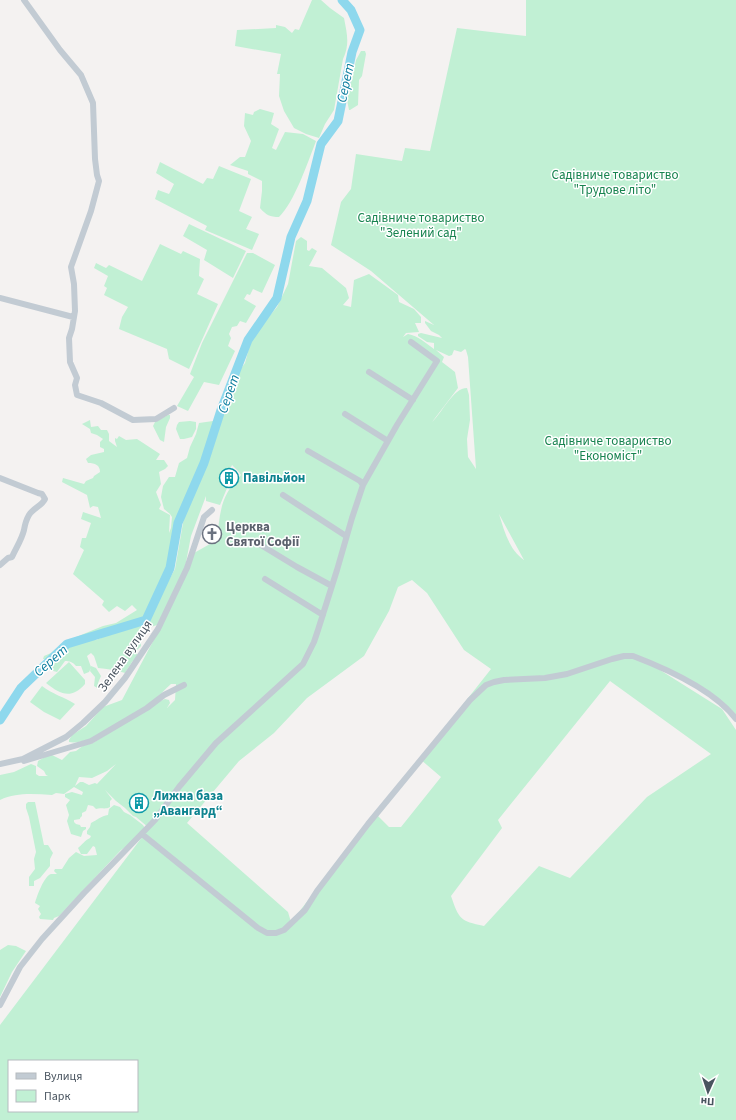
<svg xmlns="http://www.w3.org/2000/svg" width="736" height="1120" viewBox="0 0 736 1120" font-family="'Source Sans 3',sans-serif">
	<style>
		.green { fill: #c1f0d4; fill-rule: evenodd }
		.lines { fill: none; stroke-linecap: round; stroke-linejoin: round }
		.river { stroke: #8ed8ed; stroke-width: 9 }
		.minor { stroke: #c2cbd3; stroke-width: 6 }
		.labels { text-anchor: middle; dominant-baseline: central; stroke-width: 3; stroke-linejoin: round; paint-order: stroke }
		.park-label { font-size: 13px; fill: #17834f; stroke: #fff }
		.culture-label { font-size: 13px; font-weight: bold; fill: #0d838f; stroke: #fff; text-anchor: start }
		.worship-label { font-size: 13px; font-weight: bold; fill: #5b616d; stroke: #fff; text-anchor: start }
		.street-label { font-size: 13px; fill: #49545f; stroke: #fff }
		.water-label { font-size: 14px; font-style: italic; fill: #0c7e9f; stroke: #fff }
	</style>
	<rect width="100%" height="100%" fill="#f4f2f1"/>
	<path class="green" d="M312 0H321L330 8 344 18C347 34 350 44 343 59L334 110 325 124 319 138 306 134 294 128 284 111 279 96 280 74H277L281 54 235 46 237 30 276 28V25L285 27 292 33 295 29 299 30Z
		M526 0H736V721L728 709 703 690 660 668 643 657 652 665 722 709 736 730V1120H0V1025L149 828 136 817 133 816 125 808 116 801 105 790 112 799 110 801V807C105 810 101 807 96 809L93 806 88 805 86 811 82 813V816L80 818V819L74 820V822L76 824 80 825 81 827H86V829L83 831 81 837 71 834 67 821 69 815 66 805 70 800 65 797V794L72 792 82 795 83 792 74 787 64 794 56 793 52 795C34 794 17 792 0 800V775L14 772 31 764 36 766V774L39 776H48L46 775 44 771 37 766 38 761 50 754 62 760 70 752 76 751 84 745 93 743 158 702 165 699 169 700 170 703 167 708 175 700 176 684H171C160 694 150 705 139 713 125 723 86 746 69 742V740L72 735 86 726 103 707 122 700 170 609 194 553 217 540C220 513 220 496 241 475L239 472 232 465 226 479 230 481 220 505 206 501V496L191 536 184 573 157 625 148 628 144 625 151 618 153 608 175 569 186 506 193 498 202 469C194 481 188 497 184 510 183 513 181 514 180 516 177 520 176 526 175 531L178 537 170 571 149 613 144 618 131 624 102 633 88 639 66 646 49 659H43L44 656 51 653 64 642 103 626 116 623 137 610 132 605 125 611 117 606 109 612 102 605 104 601 73 574 84 550 80 547 82 538H86L91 523 81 519 83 512 101 518 98 507 93 506 90 508 87 495 62 482 63 478 84 484 86 481 93 478 94 476 100 472C100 465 95 463 88 463L86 459 91 455 104 452V449L100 447V442L103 439 97 435 91 433 90 429 82 424 90 420 91 427 98 426 101 430H107L109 434V441L117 447 115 441V438L117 439 119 436 126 440 137 439 160 454 156 460H164L168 466 165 469 159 472 161 484 156 492 161 505 159 509 170 515 169 533 171 528 172 517 170 514 164 509 161 497 163 486 169 477H175L179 463 187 458 190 447 196 434 199 423 213 421 217 428 212 434V439L208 442V445L202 468 212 451 235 377 245 363 252 337 277 307 288 284 296 241 301 237 307 241V250L309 251 312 248 317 251 309 266 322 268 346 288 349 298 343 305 351 307 354 280 369 274 398 295 399 302 414 309 421 317V323H415L419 332 406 333 403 337 408 334C418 336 426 343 434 349V343L427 342 418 336V334L421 333 442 338 439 335 431 331 425 323V321L434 325 371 271 331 245 341 202 351 189 356 154 402 161 405 148 430 151 457 28 526 36ZM465 349 466 350 468 357 476 469 468 457 467 439 470 420 469 395 467 388C453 388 442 413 432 422L458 388 455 372 442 362 444 357 436 350 449 356 452 355 454 350 461 352ZM499 514 524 560C509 550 504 530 499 514ZM412 580 427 593 464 650 491 669 420 759 441 777 401 827H389L376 814 291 922 288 912 187 823 239 761 274 733 307 698 364 656 389 611 398 587ZM610 681 711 754 647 797 570 878 539 866 484 926C460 921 459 919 451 896L502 828 498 820ZM207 755 160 816 195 767ZM116 764 97 784 95 783 89 785 83 782H80L75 786 79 777 92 778 107 771ZM9 1061H137V1111H9Z
		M361 51H365L366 54 362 76 359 80 358 105 350 110H349L347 100 356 60Z
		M260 109 274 113 271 124 279 129 272 148 276 150 285 132 303 134 316 141C308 162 294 203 279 217 270 217 266 215 260 208L262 191V181L248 174V171L230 165 240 157H245L251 141 244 126 245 113 253 115 254 112Z
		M160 162 203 184 207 178 213 179 219 166 251 179 239 211 252 217 246 229 259 234 252 250 205 230 207 226 155 199 158 190 169 194 174 184 156 173Z
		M189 224 246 251 233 278 204 260 207 250 183 236Z
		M160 244 181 254 183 251 200 259 199 276 204 279 197 294 218 304 189 369 169 359 167 349 119 329 122 317 128 307 104 295 107 288 104 286 108 276 94 268 96 263 106 268 109 265 142 281Z
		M247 253H253L275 265 262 293 253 289 250 295 247 294 244 299 256 306 246 323 240 321 237 326 232 327 229 334 231 338 228 346 235 351 219 385 204 382 188 411 177 406 194 377 190 374 202 343Z
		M168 415H170V418L166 427 164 442 160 440 153 426 155 422Z
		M190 421 196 422V429L192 437 184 439H180L176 429 177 425 179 422Z
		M140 626H142L146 631 140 636 141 646 136 651 138 657 132 662 125 673C116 670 107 669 98 668L94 656 91 653 87 656 91 667V666L96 668 101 676 98 683 101 688 99 689 94 686 95 677 90 671 91 668 89 672 84 674 81 666H76C73 662 69 661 65 661L57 672 46 669 45 667 53 657 65 648 91 640H96L118 631Z
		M69 662 85 680V684C71 700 60 694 46 683Z
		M42 686C52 694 64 697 75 704L60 720 44 712 30 702Z
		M28 802H35L44 845H48L53 853 50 859V866L40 878 34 881V886H29V877L35 869 34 859 36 852 29 817 26 808V804Z
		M114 805 120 807 124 812 130 815 143 825 146 830 138 839 121 850 59 916 54 918 53 920 40 919 39 917 41 914 38 909 40 906 35 903C37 896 44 876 51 874 53 874 55 874 57 874L54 871 55 869H62L69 858 76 852 84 856 97 855 95 847 93 846 87 854H81L78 848C82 845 85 840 90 838L91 836 87 834V831L90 827 91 823C97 820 101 816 108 815L109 809Z
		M8 945 16 946 26 951 12 972 0 997V950Z"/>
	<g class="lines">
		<path class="river" d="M0 720 21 688 67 644 146 620 170 568 178 523 204 463 221 410 248 340 277 298 291 237 307 201 321 144 338 121 352 52 360 30 351 10 342 0"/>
		<path class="minor" d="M24 0 60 50 81 75 93 103 95 159 97 175 99 181 91 211 71 267 74 284 75 311 72 329 69 338 70 362 77 378 75 385 77 395 101 403 133 420 156 419 174 408
			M0 298 73 317
			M369 372 413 400
			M345 414 388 441
			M308 451 360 481 363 485
			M0 478 38 493 42 494 45 499C42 506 33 508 29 515 26 520 25 524 24 530 22 539 16 548 12 557L8 558 0 565
			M283 495 346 536
			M256 542 297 567 332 586
			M265 579 323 615
			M24 761 91 741 147 708 164 695 184 685
			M0 764 23 759 66 737 83 723 105 702 125 678 158 629 187 568 204 517 212 510
			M142 834 258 928 267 933H276L284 930 305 910 317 891 368 824 470 700 486 685 494 682 504 680 545 678 567 674 612 659 624 656H633C667 669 714 690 736 719
			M0 1005 20 967 42 939 84 893 155 820 179 787 216 743 303 664 314 642 318 630 337 570 352 518 363 485 397 425 437 361 411 342"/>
	</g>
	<defs>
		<symbol id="building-ring" viewBox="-11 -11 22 22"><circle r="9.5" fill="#fff" stroke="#0f9aa8" stroke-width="1.5"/><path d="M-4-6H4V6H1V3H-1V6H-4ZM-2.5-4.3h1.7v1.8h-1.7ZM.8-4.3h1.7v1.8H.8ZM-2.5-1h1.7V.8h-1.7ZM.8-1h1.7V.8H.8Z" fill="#0f9aa8"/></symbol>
		<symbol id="church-ring" viewBox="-11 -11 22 22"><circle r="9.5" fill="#fff" stroke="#6b7280" stroke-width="1.5"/><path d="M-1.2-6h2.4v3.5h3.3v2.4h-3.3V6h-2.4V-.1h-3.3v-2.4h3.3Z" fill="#6b7280"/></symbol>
	</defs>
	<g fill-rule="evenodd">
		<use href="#building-ring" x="218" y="467" width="22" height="22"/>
		<use href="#church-ring" x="201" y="523" width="22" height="22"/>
		<use href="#building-ring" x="128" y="792" width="22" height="22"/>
	</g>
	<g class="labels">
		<g class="park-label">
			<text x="615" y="175">Садівниче товариство<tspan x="615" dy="15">"Трудове літо"</tspan></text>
			<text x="421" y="218">Садівниче товариство<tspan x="421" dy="15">"Зелений сад"</tspan></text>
			<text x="608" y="441">Садівниче товариство<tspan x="608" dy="15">"Економіст"</tspan></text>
		</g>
		<g class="culture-label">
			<text x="243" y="478">Павільйон</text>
			<text x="153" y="796">Лижна база<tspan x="153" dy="15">„Авангард“</tspan></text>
		</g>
		<g class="worship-label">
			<text x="226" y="527">Церква<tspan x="226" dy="15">Святої Софії</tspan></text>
		</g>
		<g class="street-label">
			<text transform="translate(125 656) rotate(-55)">Зелена вулиця</text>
		</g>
		<g class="water-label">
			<text transform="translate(346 83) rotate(-78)">Серет</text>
			<text transform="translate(229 394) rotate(-71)">Серет</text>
			<text transform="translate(51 661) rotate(-42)">Серет</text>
		</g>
	</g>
	<rect x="8" y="1060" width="130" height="52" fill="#ffffff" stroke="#b6bbbf"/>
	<rect x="16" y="1073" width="20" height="6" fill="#c2cbd3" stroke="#b6bbbf"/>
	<text x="44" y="1080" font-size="12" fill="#49545f">Вулиця</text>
	<rect x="16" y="1090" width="20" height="12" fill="#c1f0d4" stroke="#b6bbbf"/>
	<text x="44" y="1100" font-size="12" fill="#49545f">Парк</text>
	<g transform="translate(708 1092) rotate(183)" stroke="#ffffff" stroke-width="3" paint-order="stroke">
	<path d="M0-3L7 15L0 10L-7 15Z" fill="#49545f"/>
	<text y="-6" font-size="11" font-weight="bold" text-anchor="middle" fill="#49545f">Пн</text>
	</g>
</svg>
